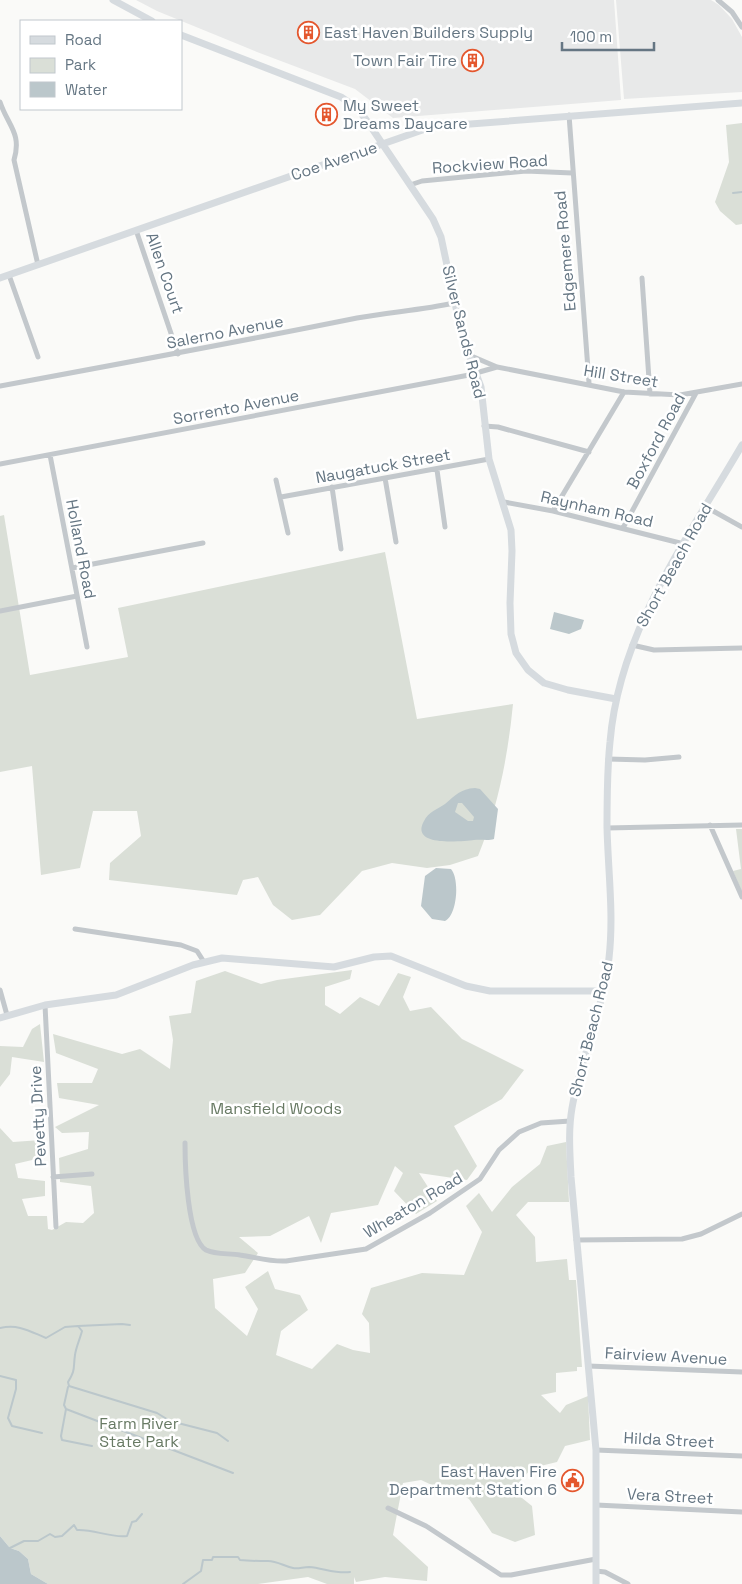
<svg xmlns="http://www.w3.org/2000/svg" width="742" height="1584" viewBox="0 0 742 1584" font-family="'Space Grotesk',sans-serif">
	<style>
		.built { fill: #e8e9e9 }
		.green { fill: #dadfd7 }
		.water { fill: #bbc7cb; fill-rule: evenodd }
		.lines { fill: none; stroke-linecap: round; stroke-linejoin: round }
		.stream { stroke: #bbc7cb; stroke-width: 2 }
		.street { stroke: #c3c8cc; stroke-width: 5 }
		.secondary { stroke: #d6dbdf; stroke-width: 7 }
		.labels { text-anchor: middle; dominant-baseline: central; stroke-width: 5; stroke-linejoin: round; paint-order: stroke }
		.poi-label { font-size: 16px; fill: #657683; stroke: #fff; text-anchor: start }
		.street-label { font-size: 16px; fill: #657683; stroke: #fff }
		.park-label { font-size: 16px; fill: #687a64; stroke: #fff }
	</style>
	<rect width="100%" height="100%" fill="#fafaf8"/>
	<path class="built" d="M136 0H614L621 100 393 118 355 89 257 52 157 11Z
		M616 0H711L719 5 732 19 742 37V92L624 99Z"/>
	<path class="green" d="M742 123V224L736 225 720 211 715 202 729 162 726 125Z
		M4 515 30 675 128 657 118 608 385 552 417 719 513 704C508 756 498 807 478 856L450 865 427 868 392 863 362 871 320 915 292 920 273 905 258 877 243 880 237 895 109 880 110 863 141 836 137 811H93L80 868 41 875 32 766 0 772V516Z
		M736 829H742V892L733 871 741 869Z
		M352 970 350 979 325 987V1005L340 1014 360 997 379 1006 398 973 411 977 403 997 410 1011 431 1007 462 1039 524 1070 502 1099 454 1126 477 1166 467 1180 419 1173 437 1201 416 1214 394 1191 403 1173 395 1166 378 1205 331 1213 321 1243 309 1216 270 1236 239 1237 258 1253 245 1273 213 1279 215 1308 247 1336 258 1309 245 1287 268 1271 275 1289 300 1295 308 1310 281 1331 276 1355 312 1369 337 1344 353 1350 370 1353 369 1323 362 1314 371 1288 422 1273 464 1275 482 1232 466 1206 479 1193 492 1212 512 1187 540 1164 547 1146 566 1142 569 1202H528L516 1215 535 1237 536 1262 567 1259 569 1280H576L582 1367H577V1371L556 1373V1392L541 1395 560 1413 566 1405 588 1396 590 1440 565 1446 557 1462 532 1468 512 1490 532 1506 535 1535 515 1542 492 1533 469 1499 448 1487 447 1492 421 1480 403 1483 393 1535 428 1567 427 1581 385 1577 356 1582 354 1577V1584H327L308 1577 258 1584H48L31 1574 28 1559 19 1551 10 1548 0 1536V1128L13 1142 41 1140 45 1157 15 1164 18 1178 45 1181V1196L22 1199 28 1216H47L48 1229 52 1230 66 1222 83 1223 94 1213 91 1186 60 1182 59 1158 88 1149 89 1132 62 1133 55 1127 99 1105 59 1098 57 1083H92L98 1069 56 1053 53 1034 122 1054 140 1049 170 1069 173 1040 169 1016 191 1013 196 981 225 971 261 984 277 980Z
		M40 1024 44 1062 12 1057 10 1074 0 1087V1046L23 1047 32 1029Z"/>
	<path class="water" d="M554 612 584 620 581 629 569 634 550 629Z
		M475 788 480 789 498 809 494 839C488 841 481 839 474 840 463 841 409 848 424 821 428 812 438 809 445 804 456 795 460 789 475 788ZM458 803H462L474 817 473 821H468L455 812Z
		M436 868 451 869C460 879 457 916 445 921L432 919 421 906 425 876Z
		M0 1536 10 1548 19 1551 28 1559 31 1574 48 1584H0Z"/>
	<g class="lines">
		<path class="stream" d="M733 193 742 192
			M78 1326 122 1324 130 1325
			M0 1328C19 1324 29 1331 46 1338L65 1327 78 1326 82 1331C80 1339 76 1347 75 1355 73 1368 76 1369 68 1382L69 1386 157 1413 170 1421 217 1433 228 1441
			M0 1376 16 1380V1389L8 1418 12 1426 42 1433
			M68 1387 64 1405 66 1409 233 1473
			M66 1409 61 1436 62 1440 92 1446
			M10 1548 24 1541H38L50 1534 55 1537 62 1536 74 1525 77 1530C94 1529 110 1538 127 1536L132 1522 136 1521 142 1514
			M183 1584 201 1571 203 1560H212L213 1557H238L240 1560C249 1561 259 1561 268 1561 277 1561 284 1566 293 1568 298 1569 303 1567 309 1567 323 1568 336 1574 350 1572"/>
		<path class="street" d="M718 0 732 12 742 27
			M0 102C8 126 22 133 14 160L38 265
			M569 115 589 383
			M410 185 422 181 526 171 572 173
			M136 230 178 354
			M9 275 38 357
			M642 278 650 394
			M469 355 497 367 624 392 680 395 742 384
			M0 386C119 364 238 342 357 318 390 312 422 310 454 303
			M484 426 498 427 589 452
			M50 455 87 647
			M0 464 469 375 497 367
			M437 470 445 527
			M385 478 396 542
			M276 480 288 533
			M332 487 341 549
			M281 497 489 459
			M504 502 553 511 684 544
			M706 507 742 527
			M553 511 624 392
			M623 528 696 393
			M72 568 203 543
			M0 611 77 596
			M632 645 654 650 742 648
			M608 759 645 760 679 757
			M710 825 742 897
			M607 828 742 825
			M75 929 181 945 197 951 204 962
			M0 990 7 1015
			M45 1005 56 1227
			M185 1143C185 1164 187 1239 206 1250 216 1255 229 1253 240 1255 255 1257 270 1262 286 1261L366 1249 430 1213 480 1179 499 1150 519 1132 541 1123 570 1121
			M53 1177 92 1174
			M576 1240 682 1239 701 1234 742 1214
			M588 1366 742 1372
			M596 1450 742 1456
			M596 1505 742 1512
			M388 1508 426 1526 501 1575H511L596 1559
			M596 1571 605 1572 628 1584"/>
		<path class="secondary" d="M113 0 152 21
			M181 35 341 97 357 108 367 121 433 219 441 237 462 336 481 387 489 459 511 530 512 551 510 603 511 634 516 653 528 670 544 683 568 690 616 699
			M0 278 431 127 742 103
			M0 1018 45 1005 116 995 193 965 222 958 334 967 374 957 391 956 466 986 490 991H604
			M596 1584V1450L571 1177C570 1154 568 1131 572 1108 581 1057 603 1010 609 958 614 914 608 871 607 827 607 799 607 770 610 742 619 631 688 538 742 445"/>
	</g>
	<defs>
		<symbol id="building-ring" viewBox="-11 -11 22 22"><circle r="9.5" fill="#fff" stroke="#e4572e" stroke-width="1.5"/><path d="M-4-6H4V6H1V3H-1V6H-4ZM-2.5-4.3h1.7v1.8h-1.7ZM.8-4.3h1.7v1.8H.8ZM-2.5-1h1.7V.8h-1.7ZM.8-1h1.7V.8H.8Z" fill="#e4572e"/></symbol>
		<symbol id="civic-ring" viewBox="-11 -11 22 22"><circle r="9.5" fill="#fff" stroke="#e4572e" stroke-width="1.5"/><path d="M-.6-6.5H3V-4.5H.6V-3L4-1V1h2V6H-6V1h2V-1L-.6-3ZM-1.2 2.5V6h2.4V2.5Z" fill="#e4572e"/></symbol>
	</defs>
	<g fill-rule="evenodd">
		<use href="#building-ring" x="296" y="20" width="25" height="25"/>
		<use href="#building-ring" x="460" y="48" width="25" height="25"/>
		<use href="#building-ring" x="314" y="102" width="25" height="25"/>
		<use href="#civic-ring" x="560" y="1468" width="25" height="25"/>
	</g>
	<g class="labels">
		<g class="poi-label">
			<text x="324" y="32">East Haven Builders Supply</text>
			<text x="457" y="60" text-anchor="end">Town Fair Tire</text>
			<text x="343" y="105">My Sweet<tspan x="343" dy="18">Dreams Daycare</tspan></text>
			<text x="557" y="1471" text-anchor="end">East Haven Fire<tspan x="557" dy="18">Department Station 6</tspan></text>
		</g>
		<g class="street-label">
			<text transform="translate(334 161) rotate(-19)">Coe Avenue</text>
			<text transform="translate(490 164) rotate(-4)">Rockview Road</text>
			<text transform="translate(565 251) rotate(-95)">Edgemere Road</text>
			<text transform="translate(165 273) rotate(71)">Allen Court</text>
			<text transform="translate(225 332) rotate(-11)">Salerno Avenue</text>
			<text transform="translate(464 332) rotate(76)">Silver Sands Road</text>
			<text transform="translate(621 376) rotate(9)">Hill Street</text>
			<text transform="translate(236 407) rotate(-11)">Sorrento Avenue</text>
			<text transform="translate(656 441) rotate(-62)">Boxford Road</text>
			<text transform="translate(383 466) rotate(-10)">Naugatuck Street</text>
			<text transform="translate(597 509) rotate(13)">Raynham Road</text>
			<text transform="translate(81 549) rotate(79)">Holland Road</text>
			<text transform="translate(674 565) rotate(-61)">Short Beach Road</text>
			<text transform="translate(591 1029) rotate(-76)">Short Beach Road</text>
			<text transform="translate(38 1116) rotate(-93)">Pevetty Drive</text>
			<text transform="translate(413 1205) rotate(-31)">Wheaton Road</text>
			<text transform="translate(666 1356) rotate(3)">Fairview Avenue</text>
			<text transform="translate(669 1440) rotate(3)">Hilda Street</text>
			<text transform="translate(670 1496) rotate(3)">Vera Street</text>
		</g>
		<g class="park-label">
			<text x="276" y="1108">Mansfield Woods</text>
			<text x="139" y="1423">Farm River<tspan x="139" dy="18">State Park</tspan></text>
		</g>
	</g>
	<rect x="20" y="20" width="162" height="90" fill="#ffffff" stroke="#c1c8cd"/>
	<rect x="30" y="36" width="25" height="8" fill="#d6dbdf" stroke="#c1c8cd"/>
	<text x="65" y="45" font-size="15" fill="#657683">Road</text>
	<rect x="30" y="58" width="25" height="15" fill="#dadfd7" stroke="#c1c8cd"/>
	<text x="65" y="70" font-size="15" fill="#657683">Park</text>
	<rect x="30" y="82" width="25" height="15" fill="#bbc7cb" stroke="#c1c8cd"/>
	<text x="65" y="95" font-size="15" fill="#657683">Water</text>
	<path d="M562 42v8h92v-8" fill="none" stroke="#657683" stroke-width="2.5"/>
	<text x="570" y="42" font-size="15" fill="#657683" stroke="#ffffff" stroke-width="4" paint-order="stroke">100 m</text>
</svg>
